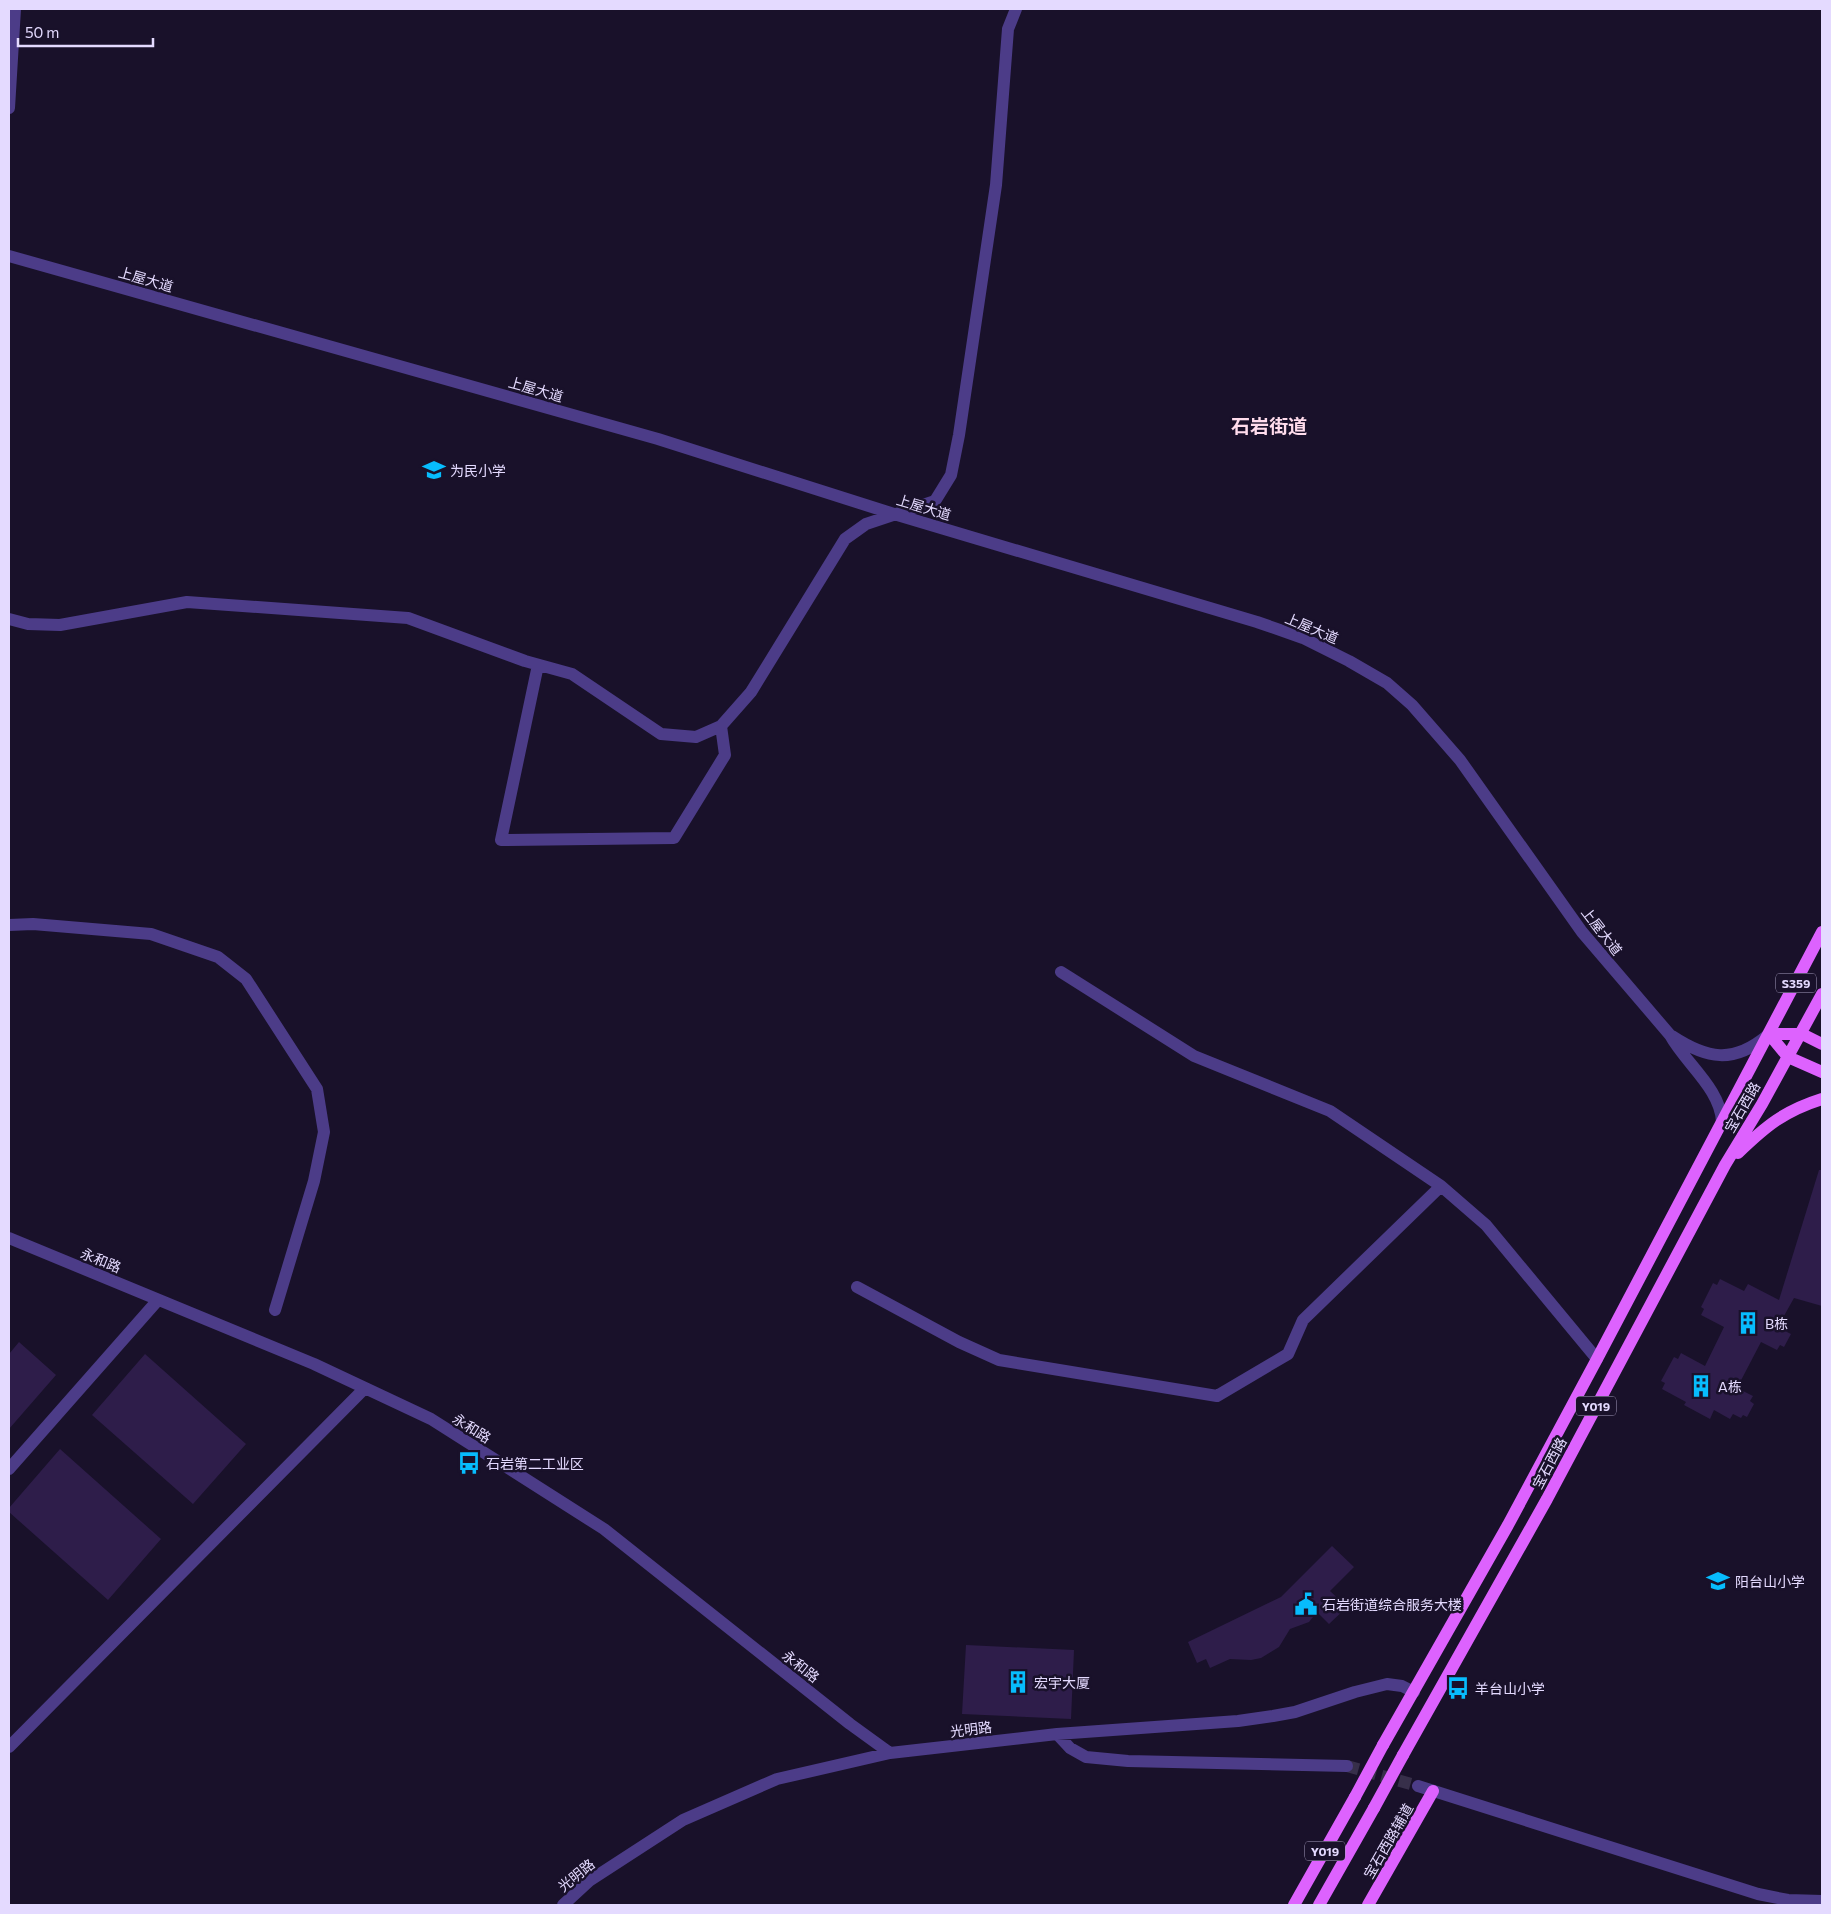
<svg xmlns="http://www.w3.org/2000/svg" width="1831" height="1914" viewBox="0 0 1831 1914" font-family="Commissioner,'Noto Sans SC',sans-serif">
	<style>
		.building { fill: #2e1d4a }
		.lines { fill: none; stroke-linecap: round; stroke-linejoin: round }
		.minor-tunnel { stroke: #372f4a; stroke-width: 12; stroke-dasharray: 12 6; stroke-linecap: butt }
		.minor { stroke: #4c3c88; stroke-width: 12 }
		.major { stroke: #dd62fe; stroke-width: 12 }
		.major-bridge { stroke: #dd62fe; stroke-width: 12 }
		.labels { text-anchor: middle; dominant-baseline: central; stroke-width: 5; stroke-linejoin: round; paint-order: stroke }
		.shield { fill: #19112a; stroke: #a79ebf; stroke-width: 1 }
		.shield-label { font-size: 12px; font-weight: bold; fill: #e4daff }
		.street-label { font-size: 14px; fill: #e4daff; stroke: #19112a }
		.poi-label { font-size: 14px; fill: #e4daff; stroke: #19112a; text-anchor: start }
		.district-label { font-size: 19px; font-weight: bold; fill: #ffdcec; stroke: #19112a }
	</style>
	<rect width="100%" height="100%" fill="#19112a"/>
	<path class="building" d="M1819 1170H1822V1306L1794 1298 1780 1323 1789 1328 1787 1332 1791 1334 1784 1347 1780 1345 1777 1350 1761 1342 1737 1388 1753 1396 1750 1401 1754 1404 1747 1417 1743 1415 1741 1418 1733 1414 1730 1419 1714 1410 1710 1419 1684 1405 1686 1402 1662 1389 1665 1383 1661 1381 1674 1357 1678 1359 1681 1353 1705 1366 1724 1327 1701 1315 1704 1309 1701 1307 1713 1283 1717 1285 1720 1279 1744 1291 1748 1284 1779 1300Z
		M19 1342 56 1375 9 1429V1354Z
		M145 1354 246 1444 193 1504 92 1415Z
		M60 1449 161 1539 108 1600 9 1512V1508Z
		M1332 1546 1354 1567 1330 1591 1347 1607 1329 1624 1317 1612 1309 1622 1290 1629 1279 1647 1261 1658 1251 1660 1230 1659 1210 1668 1206 1659 1197 1663 1188 1642 1281 1597Z
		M966 1645 1074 1650 1071 1719 962 1714Z"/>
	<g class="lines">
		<path class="minor-tunnel" d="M1347 1766 1418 1786"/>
		<path class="minor" d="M9 108 15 9
			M9 256 658 439 894 514 1257 622 1303 638 1349 661 1387 683 1412 705 1460 760 1582 932 1670 1035C1685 1063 1721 1089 1722 1122
			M9 619 28 624 60 625 187 602 408 618 525 661 572 674 661 734 696 737 721 726 751 692 845 539 866 524 935 501 951 475 959 435 996 185 1008 29 1016 9
			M538 665 501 840 674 838 725 755 721 726
			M9 925 33 924 151 934 218 957 246 979 317 1089 324 1132 314 1181 275 1310
			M1061 972 1194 1056 1330 1111 1441 1186 1486 1225 1597 1359
			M1672 1036C1707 1059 1733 1064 1767 1036
			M9 1238 314 1364 431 1419 604 1529 850 1724 890 1753
			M857 1287 959 1342 999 1360 1217 1396 1288 1354 1303 1320 1441 1186
			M9 1469 158 1300
			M1057 1734 1070 1748 1086 1757 1128 1761 1347 1766
			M9 1747 365 1388
			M1418 1786 1758 1894 1788 1900 1822 1901
			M563 1905 589 1881 683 1820 777 1779 890 1753 1057 1734 1238 1721 1273 1716 1295 1712 1355 1692 1387 1684 1402 1686 1414 1692"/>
		<path class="major" d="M1769 1034 1788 1057 1822 1072
			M1769 1034H1802L1822 1044
			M1738 1153C1766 1126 1784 1111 1822 1099
			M1383 1745 1508 1525 1597 1359 1822 932
			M1403 1755 1547 1499 1725 1165 1762 1104 1822 994
			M1294 1905 1355 1797
			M1319 1905 1374 1808
			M1368 1905 1433 1791"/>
		<path class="major-bridge" d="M1355 1797 1383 1745
			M1374 1808 1403 1755"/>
	</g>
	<defs>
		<symbol id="school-bare" viewBox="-9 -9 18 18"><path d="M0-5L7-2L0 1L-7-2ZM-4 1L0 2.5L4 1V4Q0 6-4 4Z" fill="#07bcfd" stroke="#19112a" stroke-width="2.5" paint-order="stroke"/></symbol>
		<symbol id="building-bare" viewBox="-9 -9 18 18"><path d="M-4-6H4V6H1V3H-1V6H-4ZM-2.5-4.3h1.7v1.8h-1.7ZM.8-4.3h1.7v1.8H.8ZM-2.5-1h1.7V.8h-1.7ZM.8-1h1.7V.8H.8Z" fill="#07bcfd" stroke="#19112a" stroke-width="2.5" paint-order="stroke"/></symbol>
		<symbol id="bus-bare" viewBox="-9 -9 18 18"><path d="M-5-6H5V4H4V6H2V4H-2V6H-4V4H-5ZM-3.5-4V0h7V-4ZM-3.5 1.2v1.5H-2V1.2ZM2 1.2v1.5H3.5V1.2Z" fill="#07bcfd" stroke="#19112a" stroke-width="2.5" paint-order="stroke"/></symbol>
		<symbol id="civic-bare" viewBox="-9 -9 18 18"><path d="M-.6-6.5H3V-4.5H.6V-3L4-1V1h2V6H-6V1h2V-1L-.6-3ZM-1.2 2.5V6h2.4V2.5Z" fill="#07bcfd" stroke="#19112a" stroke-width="2.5" paint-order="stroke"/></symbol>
	</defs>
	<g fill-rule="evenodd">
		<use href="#school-bare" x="418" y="454" width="32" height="32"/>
		<use href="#building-bare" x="1732" y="1307" width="32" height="32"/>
		<use href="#building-bare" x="1685" y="1370" width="32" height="32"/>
		<use href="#bus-bare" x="453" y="1447" width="32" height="32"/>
		<use href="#school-bare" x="1702" y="1565" width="32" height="32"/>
		<use href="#civic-bare" x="1290" y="1588" width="32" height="32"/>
		<use href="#building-bare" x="1002" y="1666" width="32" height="32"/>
		<use href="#bus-bare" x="1442" y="1672" width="32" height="32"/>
	</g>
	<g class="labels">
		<g class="shield">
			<rect x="1776" y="973.5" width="40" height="19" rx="4"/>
			<rect x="1576" y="1396.5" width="40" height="19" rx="4"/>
			<rect x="1305" y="1841.5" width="40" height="19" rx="4"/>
		</g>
		<g class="shield-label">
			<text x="1796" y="983">S359</text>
			<text x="1596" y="1406">Y019</text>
			<text x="1325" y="1851">Y019</text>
		</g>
		<g class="street-label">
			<text transform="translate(146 279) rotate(16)">上屋大道</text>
			<text transform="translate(536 389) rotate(16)">上屋大道</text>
			<text transform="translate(924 507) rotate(17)">上屋大道</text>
			<text transform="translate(1312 628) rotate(23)">上屋大道</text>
			<text transform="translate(1602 931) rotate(52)">上屋大道</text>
			<text transform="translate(1742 1107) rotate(-60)">宝石西路</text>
			<text transform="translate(101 1260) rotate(22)">永和路</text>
			<text transform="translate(472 1428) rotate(32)">永和路</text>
			<text transform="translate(1549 1463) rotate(-62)">宝石西路</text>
			<text transform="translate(801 1666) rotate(38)">永和路</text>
			<text transform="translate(971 1729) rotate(-7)">光明路</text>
			<text transform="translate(1388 1841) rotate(-60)">宝石西路辅道</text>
			<text transform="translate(576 1875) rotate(-39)">光明路</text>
		</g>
		<g class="poi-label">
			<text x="450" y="470">为民小学</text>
			<text x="1765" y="1323">B栋</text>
			<text x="1718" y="1386">A栋</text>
			<text x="486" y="1463">石岩第二工业区</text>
			<text x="1735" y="1581">阳台山小学</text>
			<text x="1322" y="1604">石岩街道综合服务大楼</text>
			<text x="1034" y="1682">宏宇大厦</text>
			<text x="1475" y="1688">羊台山小学</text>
		</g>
		<g class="district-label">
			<text x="1269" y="425">石岩街道</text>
		</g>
	</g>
	<rect width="1831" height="1914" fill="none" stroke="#e4daff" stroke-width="20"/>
	<path d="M18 38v8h135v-8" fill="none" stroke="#e4daff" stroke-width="2.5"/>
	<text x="25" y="38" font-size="15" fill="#e4daff" stroke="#19112a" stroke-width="4" paint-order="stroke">50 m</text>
</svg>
